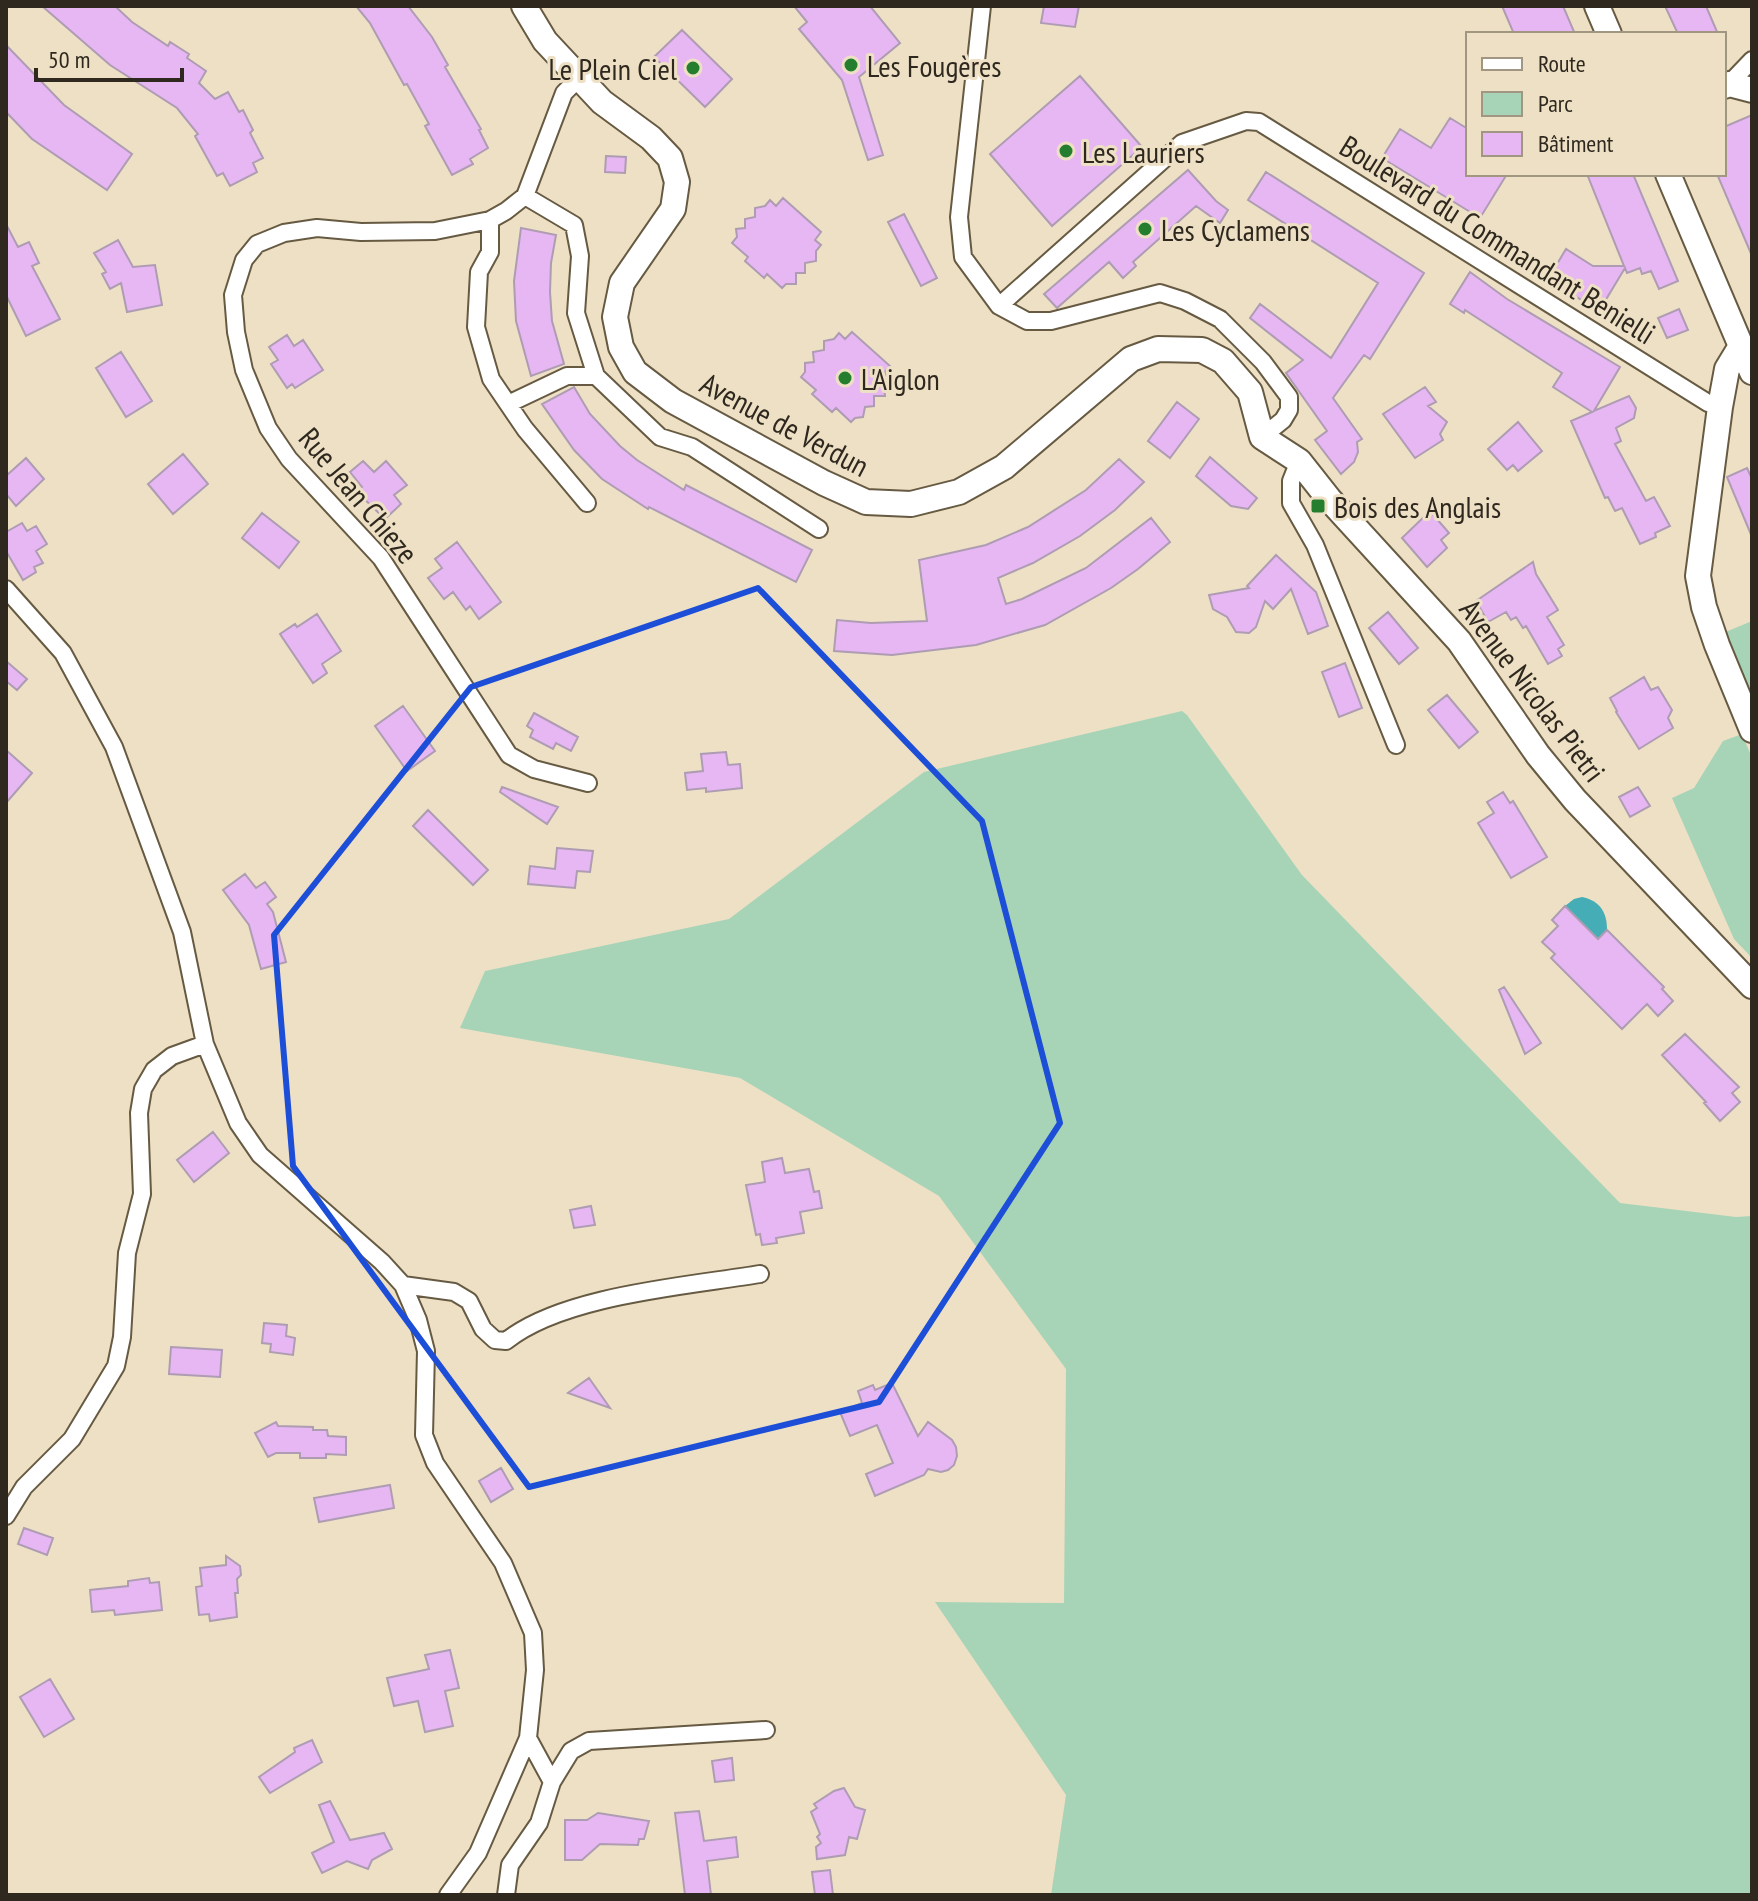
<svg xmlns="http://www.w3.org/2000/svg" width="1758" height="1901" viewBox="0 0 1758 1901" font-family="'PT Sans Narrow',sans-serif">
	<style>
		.green { fill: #a7d4b7 }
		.water { fill: #44adb6 }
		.building { fill: #e7b7f3; stroke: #ae9cb3; stroke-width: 2 }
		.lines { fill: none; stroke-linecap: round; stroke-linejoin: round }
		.street-casing { stroke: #665a42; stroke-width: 20 }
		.secondary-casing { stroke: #665a42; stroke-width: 28 }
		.street { stroke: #fff; stroke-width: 16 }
		.secondary { stroke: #fff; stroke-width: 24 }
		.marked { fill: none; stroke: #1d4ed8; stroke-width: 6; stroke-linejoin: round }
		.poi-dot { fill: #247e2e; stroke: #eee0c5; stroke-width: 3 }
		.labels { text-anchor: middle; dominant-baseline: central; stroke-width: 6; stroke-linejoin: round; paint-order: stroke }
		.poi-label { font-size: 30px; fill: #2e281e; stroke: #eee0c5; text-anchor: start }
		.street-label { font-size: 30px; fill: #2e281e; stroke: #eee0c5 }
	</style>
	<rect width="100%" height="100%" fill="#eee0c5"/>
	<path class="green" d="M1752 621V704L1723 633Z
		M1182 711 1187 715 1302 875 1620 1203 1736 1217 1752 1216V1895H1051L1066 1795 935 1602 1064 1603 1066 1369 939 1196 740 1078 460 1028 485 971 729 919 924 772Z
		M1742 734 1752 758V958L1734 939 1672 798 1694 788 1723 741Z"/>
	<path class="water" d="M1582 897C1600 901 1607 912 1607 930L1598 939 1565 906 1574 899Z"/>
	<path class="building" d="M42 6H115L132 22 168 46 170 42 189 54 187 58 206 71 199 83 215 99 228 92 239 112 243 110 253 130 250 133 263 158 253 163 257 172 230 186 223 173 217 176 195 136 198 134 177 108 110 65Z
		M356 6H408L432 37 448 65 445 67 481 129 479 130 488 148 470 159 473 164 452 175 425 126 429 124 407 84 404 85 370 23Z
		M794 6H870L900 43 859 77 883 155 868 160 842 80 799 29 807 22Z
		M1044 6H1079L1075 27 1041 23Z
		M1502 6H1563L1575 34H1514Z
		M1665 6H1706L1718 34H1678Z
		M682 30 732 79 705 107 654 57Z
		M6 45 64 105 132 154 107 190 32 139 6 112Z
		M1080 76 1142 147 1052 226 990 154Z
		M1752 115V256L1717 174H1724V127Z
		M1450 118 1468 129V174H1507L1480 218 1382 158 1400 129 1431 148Z
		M606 156 626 157 625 173 605 172Z
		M1188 170 1216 201 1228 210 1220 223 1196 206 1133 262 1136 266 1123 278 1109 262 1057 308 1044 294Z
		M1266 172 1424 273 1370 359 1364 355 1333 398 1362 439 1357 442 1358 452 1354 462 1341 474 1315 440 1327 431 1286 373 1303 360 1250 318 1260 304 1331 358 1378 283 1248 200Z
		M1587 174H1633L1678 281 1659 289 1651 271 1642 274 1640 268 1627 273 1625 268 1599 311 1548 279 1566 249 1593 266H1624Z
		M783 198 821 232 815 240 821 245 816 251V261L805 263V273H796V284H786L782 288 767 274 764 278 745 261 748 257 732 243 737 237 736 229 745 228V219L755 217V208L765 206 770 200 776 206Z
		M904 214 937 278 921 286 888 222Z
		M6 224 18 247 29 242 39 263 32 266 60 319 26 336 6 295Z
		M521 228 556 235 551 263 550 292 552 321 564 364 531 376 516 321 514 281Z
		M118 240 133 267 155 265 162 305 127 312 121 283 110 289 102 274 106 272 94 253Z
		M1470 272 1507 299 1620 367 1594 411 1629 396 1636 408 1634 418 1616 428 1621 441 1615 444 1646 501 1654 497 1670 526 1655 533 1656 537 1640 544 1622 508 1615 511 1608 497 1605 498 1571 421 1592 412 1553 387 1562 373 1465 310 1464 313 1450 304Z
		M1679 309 1688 330 1667 338 1658 318Z
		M852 332 890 366 884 373 890 379 884 386 885 396H874V406L865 407 863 417 855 418 851 422 836 408 832 412 812 394 816 390 801 377 805 372V363L814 362 813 352 824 350V341L834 339 839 333 845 339Z
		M287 335 294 346 303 340 323 370 295 388 292 384 287 388 271 364 278 360 269 347Z
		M121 352 152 401 126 417 96 368Z
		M574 387 590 414 620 446 637 460 684 490 686 485 812 550 796 582 649 507 648 509 602 479 574 450 542 404Z
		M1425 387 1436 402 1428 406 1447 422 1440 434 1443 440 1415 458 1383 414Z
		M1177 402 1199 419 1170 458 1148 441Z
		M1518 422 1542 451 1518 471 1513 465 1507 470 1488 449Z
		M183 454 208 484 173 514 148 484Z
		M1210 457 1257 498 1248 509 1231 506 1196 476Z
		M26 458 44 479 16 506 6 494V476Z
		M1119 459 1144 482 1115 510 1080 536 1033 563 998 578 1006 604 1022 599 1086 568 1151 518 1170 542 1138 569 1111 588 1045 625 976 645 892 655 834 651 837 620 871 623 927 621 919 560 986 545 1028 527 1086 490Z
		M363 461 374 472 386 461 407 485 394 495 401 504 385 519 357 492 362 487 350 472Z
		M1747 468 1752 479V537L1727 477Z
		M1430 511 1449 533 1441 540 1447 548 1427 567 1402 538Z
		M262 513 299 542 279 568 242 538Z
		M22 523 27 531 36 526 47 544 36 551 43 563 34 567 36 572 23 580 6 551V532Z
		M457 542 501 602 479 619 470 606 466 610 453 592 444 599 428 578 442 568 435 559Z
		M1276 555 1316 592 1328 626 1308 634 1291 589 1273 609 1265 601 1256 627 1249 633 1236 632 1227 617 1213 609 1209 595 1249 588 1247 586Z
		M1533 562 1536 574 1558 610 1547 617 1564 645 1558 649 1562 656 1548 664 1526 626 1523 628 1516 617 1511 620 1506 612 1488 622 1476 601Z
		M1388 612 1418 648 1399 664 1369 628Z
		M317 614 341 651 322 664 327 673 313 683 280 634 295 624 297 627Z
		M6 661 27 679 17 690 6 681Z
		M1345 663 1362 708 1339 717 1322 672Z
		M1644 677 1651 690 1658 687 1672 710 1668 718 1673 728 1639 749 1616 712 1617 711 1610 698Z
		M1447 695 1478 732 1459 748 1428 710Z
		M403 706 435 751 407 771 375 726Z
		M534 713 578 737 571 751 556 743 553 749 530 737 533 730 527 726Z
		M6 750 32 773 6 803Z
		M726 752 728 765 740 764 742 788 706 792V788L687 790 685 773 703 771 701 754Z
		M502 787 558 807 547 824 500 792Z
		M1638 787 1650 806 1630 817 1619 797Z
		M1503 792 1510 803 1513 801 1547 857 1511 878 1478 823 1494 813 1487 802Z
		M428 810 488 870 473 885 413 826Z
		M557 848 593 851 590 872 577 871 575 888 528 884 530 866 555 869Z
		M245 874 256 888 265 882 276 897 267 904 273 912 286 962 261 969 249 925 223 890Z
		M1565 906 1598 939 1607 930 1664 987 1662 989 1673 1001 1658 1016 1647 1004 1622 1029 1551 958 1555 954 1542 942 1558 926 1552 920Z
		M1504 987 1541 1043 1525 1054 1499 990Z
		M1685 1034 1739 1087 1732 1093 1740 1102 1720 1121 1704 1103 1706 1102 1662 1055Z
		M213 1132 229 1153 194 1182 177 1160Z
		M782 1158 785 1173 809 1169 814 1192 819 1191 822 1208 800 1212 804 1233 776 1238 777 1243 762 1245 760 1234 756 1235 746 1185 765 1182 762 1162Z
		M591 1206 595 1225 574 1228 570 1210Z
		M264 1323 287 1325 286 1336 295 1338 293 1355 270 1352 271 1344 262 1343Z
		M171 1347 222 1350 220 1377 169 1374Z
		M589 1378 610 1408 568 1393Z
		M892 1383 918 1436 928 1422 952 1440 956 1447 957 1456 954 1465 948 1470 941 1472 928 1469 924 1475 875 1496 866 1474 893 1463 877 1425 850 1436 840 1412 862 1403 858 1391 873 1385 875 1390Z
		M276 1422 278 1426 313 1427V1430H327L328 1436 346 1437V1455L326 1454V1458H300V1453H276L268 1457 255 1433Z
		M501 1468 513 1489 491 1502 479 1481Z
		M390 1485 394 1508 319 1522 314 1498Z
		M24 1528 53 1538 47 1555 18 1544Z
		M226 1556 240 1566 241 1575 237 1579 238 1593H235L237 1617 210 1621 209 1614 199 1615 196 1587 202 1586 200 1568 226 1565Z
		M149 1578 150 1583 159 1582 162 1610 115 1615 114 1610 92 1612 90 1590 128 1586V1581Z
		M450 1650 459 1688 445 1691 453 1726 425 1732 418 1701 394 1706 387 1678 429 1669 425 1655Z
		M50 1679 74 1719 44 1737 20 1697Z
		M312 1740 322 1762 270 1793 259 1777 295 1752 294 1748Z
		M732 1758 734 1780 715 1782 712 1761Z
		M844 1788 855 1807 865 1810 857 1839 849 1837 845 1855 817 1859 816 1847 821 1843 817 1837 820 1834 811 1812 817 1808 814 1804 834 1791Z
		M330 1801 350 1840 384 1833 392 1849 372 1860 368 1869 347 1861 322 1873 312 1853 334 1842 319 1805Z
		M699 1811 704 1841 736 1837 738 1857 707 1861 711 1895H685L675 1813Z
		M598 1813 649 1821 644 1839H639L638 1845 600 1844 582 1860H565V1820H587Z
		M830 1870 833 1895H815L812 1872Z"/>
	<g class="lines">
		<defs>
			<path id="street" d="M982 6 959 217 963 257 999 306 1027 321H1051L1160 293 1185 301 1220 319 1263 362 1289 397V410L1283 420 1262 437
				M579 78 564 93 525 196 506 211 490 220 435 231 361 232 317 228 284 233 257 244 244 260 233 295 236 332 244 370 268 428 289 459 381 558 509 755 534 769 588 783
				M1729 84 1752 60
				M525 196 574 225 580 256 576 313 596 376 660 437 692 447 819 529
				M490 220V252L479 272 476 327 491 379 525 429 587 503
				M999 306 1182 143 1246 121 1259 122 1708 403 1720 407
				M508 404 567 376H596
				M1299 461 1291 481V503L1315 545 1396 745
				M6 589 63 653 114 747 182 932 205 1044 238 1123 260 1155 382 1262 403 1285 454 1292 469 1301 483 1329 495 1340 506 1341C563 1295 688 1286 760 1274
				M403 1285 418 1320 426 1351 424 1435 435 1463 503 1563 533 1633 535 1670 528 1738 478 1853 448 1895
				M6 1516 24 1487 72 1439 116 1366 122 1337 127 1253 142 1194 139 1113 143 1089 154 1070 172 1056 205 1044
				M552 1782 571 1751 589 1741 766 1730
				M506 1895 510 1865 539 1823 552 1782 528 1738"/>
			<path id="secondary" d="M524 6 545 41 602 102 651 138 670 158 677 182 673 209 622 283 615 317 621 347 635 372 673 401 824 483 866 502 911 504 959 492 1004 467 1131 359 1158 349 1202 350 1223 361 1250 392 1262 437 1299 461 1329 499 1459 641 1538 755 1575 800 1752 986
				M1597 6 1609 34
				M1724 86 1729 84 1752 90
				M1668 174 1752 372
				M1741 346 1727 369 1720 407 1698 576 1704 607 1717 645 1752 730"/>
		</defs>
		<use href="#street" class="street-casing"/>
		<use href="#secondary" class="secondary-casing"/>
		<use href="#street" class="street"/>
		<use href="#secondary" class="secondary"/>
	</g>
	<path class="marked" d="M758 588 982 821 1060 1123 879 1402 529 1487 293 1166 274 935 471 687Z"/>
	<g class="poi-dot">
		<circle cx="851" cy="65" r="8"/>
		<circle cx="693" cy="68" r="8"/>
		<circle cx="1066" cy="151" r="8"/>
		<circle cx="1145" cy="229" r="8"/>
		<circle cx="845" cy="378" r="8"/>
		<rect x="1310" y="498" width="16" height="16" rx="4"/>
	</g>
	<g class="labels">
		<g class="poi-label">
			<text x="867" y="65">Les Fougères</text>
			<text x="677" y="68" text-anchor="end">Le Plein Ciel</text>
			<text x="1082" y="151">Les Lauriers</text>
			<text x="1161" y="229">Les Cyclamens</text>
			<text x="861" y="378">L'Aiglon</text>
			<text x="1334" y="506">Bois des Anglais</text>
		</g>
		<g class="street-label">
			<text transform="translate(1498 239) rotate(32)">Boulevard du Commandant Benielli</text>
			<text transform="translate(785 424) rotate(28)">Avenue de Verdun</text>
			<text transform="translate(359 495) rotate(50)">Rue Jean Chieze</text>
			<text transform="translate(1533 690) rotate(53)">Avenue Nicolas Pietri</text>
		</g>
	</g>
	<rect width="1758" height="1901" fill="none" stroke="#2e281e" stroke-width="16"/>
	<rect x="1466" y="32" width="260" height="144" fill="#eee0c5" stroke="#a19682" stroke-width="2"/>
	<rect x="1482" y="58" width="40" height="12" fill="#ffffff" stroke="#a19682" stroke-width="2"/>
	<text x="1538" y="72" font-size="24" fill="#2e281e">Route</text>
	<rect x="1482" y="92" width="40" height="24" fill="#a7d4b7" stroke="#a19682" stroke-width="2"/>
	<text x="1538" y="112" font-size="24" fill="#2e281e">Parc</text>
	<rect x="1482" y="132" width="40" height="24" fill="#e7b7f3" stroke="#a19682" stroke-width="2"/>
	<text x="1538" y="152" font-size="24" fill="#2e281e">Bâtiment</text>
	<path d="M36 68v12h146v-12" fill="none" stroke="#2e281e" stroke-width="4"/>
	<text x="48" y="68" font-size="24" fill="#2e281e" stroke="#eee0c5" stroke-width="6" paint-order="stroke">50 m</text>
</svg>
